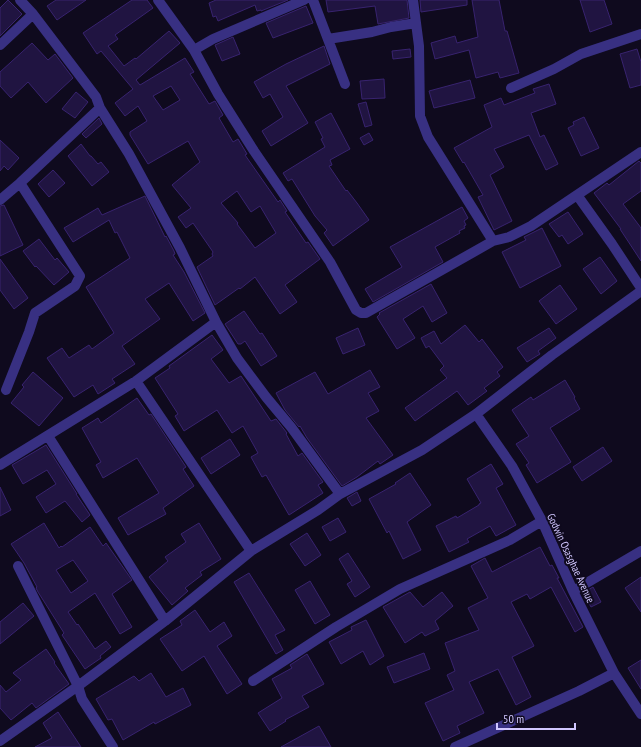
<svg xmlns="http://www.w3.org/2000/svg" width="641" height="747" viewBox="0 0 641 747" font-family="'PT Sans Narrow',sans-serif">
	<style>
		.building { fill: #201441; stroke: #38236f; fill-rule: evenodd }
		.lines { fill: none; stroke-linecap: round; stroke-linejoin: round }
		.minor { stroke: #383082; stroke-width: 10 }
		.labels { text-anchor: middle; dominant-baseline: central; stroke-width: 4; stroke-linejoin: round; paint-order: stroke }
		.street-label { font-size: 11px; fill: #d1c7ff; stroke: #0f0a1e }
	</style>
	<rect width="100%" height="100%" fill="#0f0a1e"/>
	<path class="building" d="M8 0 22 14 0 36V8Z
		M56 0H86L57 20 47 6Z
		M132 0H147L153 8 115 35 118 39 108 46 124 66 135 58 136 59 169 31 180 43 136 80 140 85 185 58 194 72 190 74 209 104 215 101 223 115 219 118 233 142 238 139 247 154 245 155 278 202 280 200 287 211 285 212 306 243 308 242 320 259 285 285 297 302 280 314 255 277 240 289 239 288 215 305 197 267 213 256 212 254 213 252 193 223 186 228 178 217 191 208 172 185 200 162 188 141 148 164 130 135V132L147 121 138 106 125 116 115 103 133 89 101 51 97 54 83 33ZM171 86 180 100 163 110 153 96ZM237 191 251 212 260 206 276 233 255 248 237 224 238 223 221 203Z
		M216 0H288L261 11V10L257 11 255 5 218 21 216 16 213 17 209 3Z
		M326 0H407L409 18 378 24 375 6 328 12Z
		M420 0H467V5L421 12Z
		M472 0H499L505 31H507L519 73 500 78 498 72 476 78 469 50 435 59 431 43 455 36 457 43 478 37Z
		M580 0H604L612 24 590 32Z
		M306 6 313 23 273 38 266 23Z
		M233 37 240 54 222 61 215 45Z
		M32 43 48 60 55 54 73 78 46 103 28 82 11 98 0 86V72Z
		M324 46 330 64 286 86 308 123 271 146 262 131 283 117 270 94 263 98 254 82 286 64Z
		M410 49 411 57 393 59 392 51Z
		M637 49 641 62V85L630 88 620 54Z
		M384 79 385 98 362 99 360 81Z
		M470 80 475 98 434 108 429 91Z
		M549 84 556 104 531 113 540 137 544 135 558 164 546 170 529 135 494 149 504 167 490 175 512 221 494 230 478 197 483 195 464 162 463 163 454 148 492 127 484 105 501 98 504 105 535 93 533 89Z
		M76 92 88 102 75 118 62 109Z
		M366 102 372 125 365 127 358 104Z
		M331 113 350 149 330 160 332 165 329 166 346 191 347 190 357 203 369 220 333 246 324 233 327 230 315 216 292 179 288 181 283 173 325 147 321 139 323 138 315 122Z
		M584 117 599 148 581 156 568 128 574 125 573 122Z
		M99 118 102 124 86 138 82 134Z
		M369 133 373 140 364 145 360 138Z
		M0 140 19 158 8 170 4 166 0 171Z
		M81 144 90 156H91L98 164 101 162 109 172 92 186 68 156Z
		M639 161 641 163V191L623 204 641 228V261L620 229H621L594 193 607 183 609 185Z
		M53 170 65 183 49 197 38 184Z
		M145 196 165 237 166 236 174 251 175 254 173 255 184 272 205 313 193 321 169 283 145 299 160 319 122 346 135 364 112 379 115 383 98 394 93 385 74 397 47 358 62 348 69 358 89 345 92 349 114 333 86 287 130 258 117 232 115 233 109 220 73 242 64 228 98 208 102 215Z
		M4 205 23 245 0 256V206Z
		M462 207 468 218 464 221 466 225 464 226 465 228 459 231 460 233 435 247 443 262 373 302 365 289 402 267 390 247Z
		M568 212 583 234 568 244 562 235 559 237 549 224Z
		M542 228 561 266 520 288 502 252 526 240 524 237Z
		M39 239 55 260 57 258 69 272 54 285 36 266 35 267 23 251Z
		M600 257 617 281 601 294 583 269Z
		M0 259 28 298 14 309 0 290Z
		M431 284 447 313 432 322 423 306 403 319 415 338 397 349 377 317 380 314 379 313Z
		M560 285 577 309 556 324 539 301Z
		M244 311 260 334 262 333 277 356 261 366 245 341 241 344H238L225 324Z
		M465 325 479 342 482 339 503 367 497 372 500 376 484 388 487 391 468 405 457 391 415 421 405 408 447 378 440 370 444 366 429 346 426 348 421 338 434 331 441 344Z
		M358 328 365 345 343 354 336 338Z
		M549 328 556 338 538 351 540 354 527 362 517 348Z
		M212 335 223 350 211 359 229 383 241 376 271 421 276 419 287 433 286 434 298 456 302 453 323 482 318 485 323 493 289 515 266 475 262 477 251 457 258 453 243 426 232 433 217 410 184 431 175 416 178 414 155 378 170 368 169 366Z
		M370 370 380 387 368 393 379 411 366 418 393 455 380 464 378 461 357 477 342 486 307 438 300 426 299 427 285 410 276 393 315 372 328 394Z
		M33 372 63 398 39 426 11 403 24 387 22 385Z
		M565 380 575 397 574 398 580 409 550 428 571 462 537 483 526 465 529 463 516 444 529 436 512 410 531 397 533 400Z
		M137 398 149 415 151 414 186 467 183 469 194 486 163 508 166 514 128 535 118 518 159 493 137 458 103 478 96 465 101 462 82 428 98 418 101 423Z
		M230 439 240 455 211 474 201 458Z
		M46 445 77 494H76L90 515 82 522 65 501 46 513 36 497 56 484 47 470 23 484 12 465Z
		M603 447 612 461 582 481 573 467Z
		M491 464 503 484 496 488 516 525 496 536 490 526 467 539 469 542 449 552 436 526 456 516 457 518 479 505V504L481 503 467 479Z
		M410 473 431 505 407 522 421 550 403 559 389 531 387 533 369 499 396 484 395 483Z
		M0 487 11 510 0 516Z
		M357 492 361 501 352 506 347 498Z
		M338 518 346 532 330 541 322 527Z
		M44 523 59 548 61 546 62 547 90 527 103 546 106 543 132 580 112 594 132 627 120 634 95 593 68 612 77 625 78 624 95 649 106 641 111 647 100 656 101 658 85 669 62 635 64 633 38 592 36 588 37 587 24 563 11 544ZM73 560 88 581 71 593 56 570Z
		M199 523 221 559 200 572 202 575 185 588 188 591 172 605 149 577 168 561 165 557 186 542 181 534Z
		M307 533 321 555 305 566 290 544Z
		M540 547 550 566 552 565 559 578H557L583 627 575 632 551 587 530 599 527 594 511 602 534 646 512 657 531 697 516 705 498 669 469 682 484 713 457 726 460 733 443 741 425 703 454 690 447 675 455 671 445 643 479 630 468 608 488 598 471 566 485 558 492 572Z
		M348 553 370 587 355 597 347 584 352 581 339 559Z
		M249 573 285 630 275 635 283 650 276 654 234 582Z
		M641 577V612L625 588Z
		M310 581 330 615 315 624 295 590Z
		M593 587 601 602 591 607 583 593Z
		M410 592 423 607 442 592 453 606 435 621 439 629 425 636 422 632 405 643 383 607Z
		M23 603 34 616 0 644V622Z
		M195 610 210 632 224 622 232 636 217 646 242 684 227 694 204 656 182 671 160 639 182 625 180 621Z
		M366 620 384 656 370 665 363 651 341 664 329 642 352 630 351 627Z
		M46 649 55 662 54 663 69 684 36 708 32 703 11 720 0 708V685L6 692 21 680 13 673Z
		M424 653 430 669 394 683 387 667Z
		M307 654 324 684 302 696 309 707 285 720 286 721 270 731 258 713 282 698 272 679 292 668 290 665Z
		M641 660V689L628 668Z
		M151 673 166 697 183 688 191 705 155 724 154 722 123 740 112 719 108 720 96 699 134 676 139 681Z
		M58 712 81 747H35L52 738 43 723Z
		M319 726 331 747H281Z"/>
	<g class="lines">
		<path class="minor" d="M20 0 33 14 96 97 100 108 129 154 180 248 216 322 237 358 266 397 291 427 340 494
			M158 0 194 50 218 94 254 151 330 262 356 310 361 313H366L493 241 509 237 531 226 641 152
			M313 0 345 84
			M413 0 419 46 420 116 428 137 493 241
			M328 39 372 32 391 27 416 23
			M0 45 33 14
			M194 50 213 39 304 0
			M511 88 554 69 581 54 641 34
			M577 195 612 244 641 288
			M0 200 20 183 100 108
			M136 381 251 551
			M6 390 29 332 35 313 75 286 80 276 20 183
			M476 414 512 466 542 521 573 591 614 673 641 714
			M48 436 165 621
			M0 465 136 381 216 322
			M18 566 78 686 82 699 113 747
			M573 591 641 551
			M253 681 336 627 400 589 510 540 542 521
			M0 741 78 686 165 621 251 551 318 510 340 494 422 450 476 414 552 355 641 291
			M455 747 579 691 614 673"/>
	</g>
	<g class="labels">
		<g class="street-label">
			<text transform="translate(571 558) rotate(65)">Godwin Osasghae Avenue</text>
		</g>
	</g>
	<path d="M497 723v6h78v-6" fill="none" stroke="#d1c7ff" stroke-width="2"/>
	<text x="503" y="723" font-size="12" fill="#d1c7ff" stroke="#0f0a1e" stroke-width="3" paint-order="stroke">50 m</text>
</svg>
